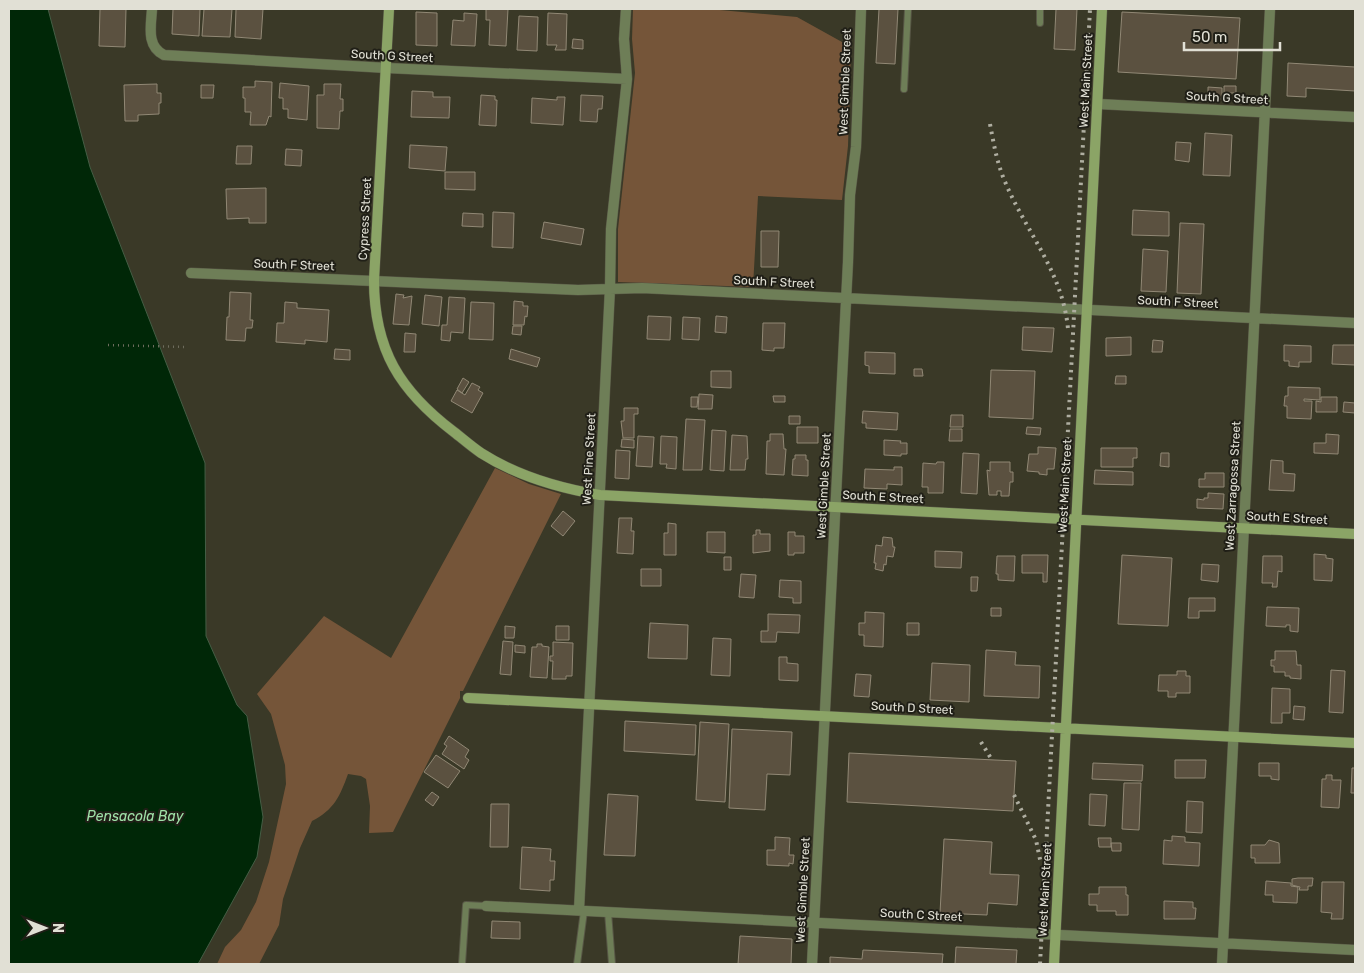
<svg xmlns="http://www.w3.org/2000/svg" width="1364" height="973" viewBox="0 0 1364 973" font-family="Rubik,sans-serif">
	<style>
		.green { fill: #755539 }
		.water { fill: #002707; stroke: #445e45 }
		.building { fill: #5b5140; stroke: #918875 }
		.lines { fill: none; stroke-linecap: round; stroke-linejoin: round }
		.lane-casing { stroke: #585746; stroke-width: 8 }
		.street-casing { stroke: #585746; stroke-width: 11 }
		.secondary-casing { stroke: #585746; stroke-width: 11 }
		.path { stroke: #6e6d5e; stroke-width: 2.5; stroke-dasharray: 1 4; stroke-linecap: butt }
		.lane { stroke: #6e7e57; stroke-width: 6 }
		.street { stroke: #6e7e57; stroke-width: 10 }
		.secondary { stroke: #8ba466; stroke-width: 10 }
		.rail { stroke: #afaea1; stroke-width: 4; stroke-dasharray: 2.5 5; stroke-linecap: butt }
		.labels { text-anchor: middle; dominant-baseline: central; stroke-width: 4; stroke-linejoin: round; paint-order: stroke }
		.street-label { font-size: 12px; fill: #e1e0d5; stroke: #201f17 }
		.water-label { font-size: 14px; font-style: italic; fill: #9fe1a8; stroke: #201f17 }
	</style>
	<rect width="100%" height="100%" fill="#3a3927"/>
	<path class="green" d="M633 9H709L797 17 851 47 848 146 842 200 758 196 753 287 618 282V229L635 73 632 39Z
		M495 468 529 484 561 494 463 691H460V698L393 832 369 833 370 806 366 779 361 776 348 774C340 796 334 810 312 821L300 848 283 899 279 925 259 964H217L225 947 241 930 256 902 269 862 286 784 285 765 271 714 257 694 324 616 391 658Z"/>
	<path class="water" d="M9 9H48L90 167 205 463 206 636 237 705 247 716 263 817 257 857 198 964H9Z"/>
	<path class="building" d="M100 9H126L125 47 99 46Z
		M173 9H200L199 36 172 34Z
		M204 9H232L230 37 202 36Z
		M236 9H263L261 39 235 37Z
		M486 9H513H508L506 46 489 45 490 20H486Z
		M879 9H898L895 64 876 63Z
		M1056 9H1077L1075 50 1054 49Z
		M416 12 437 13V46L416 45Z
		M1122 12 1240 18 1236 79 1118 72Z
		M464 13 477 14 475 46 451 45 453 20 464 21Z
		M548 13 567 14 566 50H555L557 45H547Z
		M519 16 538 17 537 51 517 50Z
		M573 39 583 40V49L572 48Z
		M1288 63 1355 67V91L1306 88V97L1287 96Z
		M255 81 272 82 271 117 269 116 266 125H250L251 112H245V98H243V87H255Z
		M280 83 309 86 307 120 288 118V109H283V98H279Z
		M157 84V93H161V103H159V114L138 115V121H125L124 85Z
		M324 84H341L340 99H343V111H340L339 129 317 128V95H324Z
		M201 85H214L213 98H201Z
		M1224 86H1236V93H1224Z
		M1208 87 1222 88V99H1208Z
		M412 91 433 92V97H450L449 118 411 117Z
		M481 95 495 96V100H497L496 126 479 125Z
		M581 95 603 96 602 109H598L597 122 580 121Z
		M557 97H565L563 125 531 123 532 98 557 100Z
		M1205 133 1232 135 1230 176 1203 175Z
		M1176 142 1191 143 1189 162 1175 160Z
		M410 145 447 147 445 171 409 168Z
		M237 146H252L251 164H236Z
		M286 149 302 150 301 166 285 165Z
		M445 172H475V190L445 189Z
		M266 188V223H249V218L227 219 226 189Z
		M1133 210 1169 212V236L1132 235Z
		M493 212 514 213 513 248 492 247Z
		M463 213 483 214V227L462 226Z
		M544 222 584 229 581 245 541 238Z
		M1180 223 1204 224 1201 294 1177 293Z
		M761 231H779L778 267H761Z
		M1143 249 1168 251 1166 292 1141 291Z
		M230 292 251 293 250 320H253L252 328H246L245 341 226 340 227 317H229Z
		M396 294 404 295 403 298 412 296 409 325 393 324Z
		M425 295 442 297 439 326 422 324Z
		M449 297 465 298 463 333 451 332 450 341 441 340 442 325H447Z
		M514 301 523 302V306H528L527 317 525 316 524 325H513Z
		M285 302 297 303V308L329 310 327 342 305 340V344L276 342 277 323H284Z
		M471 302 494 303 493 340 469 339Z
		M648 316 671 317 670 340 647 339Z
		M716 316 727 317 726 333 715 332Z
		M683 317 700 318 699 340 682 339Z
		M763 323H785L784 348H774V351L762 350Z
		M513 326H522L521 335 512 334Z
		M1023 327 1054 328 1052 352 1022 350Z
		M405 333 416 334 415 352H404Z
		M1131 337V355L1106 356V338Z
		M1153 340 1163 341 1162 352H1152Z
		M1284 345 1311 346V362H1299V367L1289 366V361H1284Z
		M1333 345H1355V365L1332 364Z
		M335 349 350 350V360L334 359Z
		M511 349 540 358 537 367 509 359Z
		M865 352 895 353V374L869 373V366L865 365Z
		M914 369H922L923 376H914Z
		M991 370 1035 371 1033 419 989 417Z
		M711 371H731V388L711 387Z
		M1116 376H1126V384H1115Z
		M463 378 469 382 462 393 457 389Z
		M472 383 480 387 478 390 483 393 472 413 451 401 457 390 465 395Z
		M1288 387 1320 388V400L1304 399V401H1312L1311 419 1287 418V406H1284L1285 396H1288Z
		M699 394 713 395 712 409H698Z
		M773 396H785V402H774Z
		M691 397H698L697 407H691Z
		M1321 397H1337V412H1316V401L1321 402Z
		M1344 402 1355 403V413L1343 412Z
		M624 408H638V414H634V438H623L621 421H624Z
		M863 411 898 413 897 430 866 428V423H862Z
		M951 415H963V427H950Z
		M789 416H800V424H789Z
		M686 419 705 420 702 470H683Z
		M797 427H818V443H797Z
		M1027 427 1041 428 1040 435 1026 434Z
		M950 429H962V441H949Z
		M712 430 726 431 724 471 710 470Z
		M770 434H783L784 449H786L784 475 766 474 767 441H770Z
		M1326 434 1339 435 1338 454 1314 453V443H1326Z
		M732 435 747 436 748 459H746L745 470H730Z
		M638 436 654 437 652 467 636 466Z
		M661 436 677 437 676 469 666 468 667 464H660Z
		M622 439 634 440V448L621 447Z
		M884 440 901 441 900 443H907V454H901V456L884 455Z
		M1038 447 1056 448 1054 469H1047V475L1039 474V472L1027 471 1029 454H1038Z
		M1101 448H1137V458H1133V467H1101Z
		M616 450 630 451 629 479 615 478Z
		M963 453 979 454 977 494 961 493Z
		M1161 453H1169V467L1160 466Z
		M795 455H806V460H808V476L792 475 793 459H795Z
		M1271 460 1283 461V473L1295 474 1294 491 1269 490Z
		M937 462H944L943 493H928V487H922L923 463 936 464Z
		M990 462H1010V472H1013V482H1010L1009 496H1001V491H997V495H989L987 470 990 471Z
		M894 467H902V485L887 484V489L864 488 865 469 894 470Z
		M1095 470 1133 472V485L1094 484Z
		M1205 473H1224V487H1199V479H1205Z
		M1208 493 1224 494 1223 509 1197 508V499L1204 500V498H1208Z
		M563 511 575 521 563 536 551 526Z
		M619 518H632L631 531H634L633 554 617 553Z
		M668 523 676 524V555H664V533H668Z
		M756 530H760V534H770V551L753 553V535H756Z
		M707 532H725V553L707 552Z
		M788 532H795V536H804V553H794V555H788Z
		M883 537 892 538 893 547H895L893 557 887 556 886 565 884 564 883 571 875 569 876 563H874L876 545 882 546Z
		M935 551 962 552 961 568 935 567Z
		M1314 554 1326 555V558L1333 559 1332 581 1314 580Z
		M1022 555H1048L1047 582H1043V573H1022Z
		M1122 555 1172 558 1168 626 1118 624Z
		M997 556H1015L1014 581 998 580V574H996Z
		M1263 556H1282V572L1278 571 1277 587H1272L1273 583H1262Z
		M724 557H731V570H724Z
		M1202 564 1219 565 1218 582 1201 580Z
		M641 569H661V586H641Z
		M741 574 756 575 754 598 739 597Z
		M971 577H978L977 591H971Z
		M780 580 801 581V603H793V598L779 597Z
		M1189 598H1215V611H1199V618H1188Z
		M1267 607 1299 608 1298 632 1290 631V625H1286V627L1266 626Z
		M991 608H1001V616H991Z
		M865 612 884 613 883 647 864 646V635H859V623H865Z
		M768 614 800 615 799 633 777 632 776 642H761V631H768Z
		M650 623 688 625 687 659 648 658Z
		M907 623H919V635H907Z
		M505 626 515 627 514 638H505Z
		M556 626H569V640H556Z
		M713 638 731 639 730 676 711 675Z
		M503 641 513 642 511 675 500 674Z
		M553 642 573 643 572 676H566V679H552L553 661H550V656H553Z
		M537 644H542V646L549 647 547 678 530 677 532 647H537Z
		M515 645 525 646V653L515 652Z
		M986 650 1016 652 1015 665 1040 666 1039 698 984 696Z
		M1275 651H1296L1297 665H1301V679L1290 678V676H1285V672H1274V666H1271V660H1275Z
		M779 657H787V663L798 664V681L779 680Z
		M932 663 970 665 969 702 930 700Z
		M1331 670 1345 671 1343 713 1329 712Z
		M1177 671H1186V676H1190V693H1176V697H1168V691H1158L1159 675H1177Z
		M856 674 871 675 869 697 854 696Z
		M1272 688 1290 689V713H1282V723H1271Z
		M1294 706 1305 707 1304 720 1293 719Z
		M625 721 696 725 695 755 624 751Z
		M700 722 729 724 725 802 696 800Z
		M732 729 792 732 790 775 767 774 765 810 729 808Z
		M449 736 469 750 465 757 469 760 464 769 442 754 447 746 444 744Z
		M849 753 1016 761 1013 811 847 802Z
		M436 755 460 771 448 788 424 772Z
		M1175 760H1206L1205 778H1175Z
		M1093 763 1143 765 1142 781 1092 779Z
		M1259 763H1279V780L1271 779V776H1259Z
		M1352 768H1355V793H1351Z
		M1326 775H1332V780H1341L1339 808 1321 807 1322 779H1326Z
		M1124 783H1141L1139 830 1122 829Z
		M432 792 439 797 433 806 425 800Z
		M608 794 638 796 635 856 604 855Z
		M1090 794 1107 795 1105 826 1089 825Z
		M1187 801 1203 802 1202 833 1186 832Z
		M491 804H509L508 847H490Z
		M1172 836 1185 837V842L1200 843 1199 866 1163 864 1164 840 1172 841Z
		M775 837 790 838 789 855H794L793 864 789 863V866L767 865V850H775Z
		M1098 838H1111V847H1099Z
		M944 839 992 842 990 874 1019 875 1017 905 988 903 987 915 940 913Z
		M1269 840 1279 843 1280 863H1255V858H1251V845H1265Z
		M1111 843H1121V851H1112Z
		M522 847 551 849 550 861H555L554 880H550V891L520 889Z
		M1298 878H1313L1312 886H1308V890H1299L1300 887 1292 885V879Z
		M1266 881 1291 883V886L1298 887 1297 903 1273 902V895H1265Z
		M1322 882H1344L1343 919H1331L1332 913 1321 912Z
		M1099 887H1126V895H1128V915H1116V911H1097V905H1089V894H1099Z
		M1164 901 1193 902V908H1196L1195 919H1164Z
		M492 921 520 922V939L491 938Z
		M740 936 792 939 791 964H738Z
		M956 947 1017 950 1016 964H955Z
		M863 950 943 954 942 964H830V957L862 959Z"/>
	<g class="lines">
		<defs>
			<path id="lane" d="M1040 23V9
				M904 89 908 9
				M608 912 612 964
				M462 964 466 905 486 906
				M577 964 584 911"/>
			<path id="street" d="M152 9C151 26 146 46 164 55L387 68 627 79
				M1098 104 1355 117
				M191 273 578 290 642 288 1355 323
				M486 906 1355 950
				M579 910 610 288 611 229 627 79 624 39 626 9
				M812 964 848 262 850 195 856 147 861 9
				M1222 964 1270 9"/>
			<path id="secondary" d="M389 9 374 280C374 350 400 391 454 432 463 439 472 447 481 453 517 476 558 488 600 495L1355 534
				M468 698 1355 743
				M1054 964 1102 9"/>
		</defs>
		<use href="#lane" class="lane-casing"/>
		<use href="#street" class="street-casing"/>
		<use href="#secondary" class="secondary-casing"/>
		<path class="path" d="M108 345 187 347"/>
		<use href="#lane" class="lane"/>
		<use href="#street" class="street"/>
		<use href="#secondary" class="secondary"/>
		<path class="rail" d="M990 124C994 145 997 164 1006 184 1027 233 1063 273 1068 329
			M981 742 992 760
			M1014 795 1036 840 1041 864
			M1040 964 1090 9"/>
	</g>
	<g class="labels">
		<g class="street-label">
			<text transform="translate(392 56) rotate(3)">South G Street</text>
			<text transform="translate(1086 81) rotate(-87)">West Main Street</text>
			<text transform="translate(845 82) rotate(-88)">West Gimble Street</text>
			<text transform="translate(1227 98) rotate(3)">South G Street</text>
			<text transform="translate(365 219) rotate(-87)">Cypress Street</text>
			<text transform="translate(294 265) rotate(2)">South F Street</text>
			<text transform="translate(774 282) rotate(3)">South F Street</text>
			<text transform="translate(1178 302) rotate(3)">South F Street</text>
			<text transform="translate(589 459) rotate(-87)">West Pine Street</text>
			<text transform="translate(824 486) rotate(-87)">West Gimble Street</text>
			<text transform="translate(1065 486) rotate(-87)">West Main Street</text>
			<text transform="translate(1233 486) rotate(-87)">West Zarragossa Street</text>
			<text transform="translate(883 497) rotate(3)">South E Street</text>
			<text transform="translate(1287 518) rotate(3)">South E Street</text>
			<text transform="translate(912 708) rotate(3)">South D Street</text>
			<text transform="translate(803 890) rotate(-87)">West Gimble Street</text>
			<text transform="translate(1045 890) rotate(-87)">West Main Street</text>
			<text transform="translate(921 915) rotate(3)">South C Street</text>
		</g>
		<g class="water-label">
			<text x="135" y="816">Pensacola Bay</text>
		</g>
	</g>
	<rect width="1364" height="973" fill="none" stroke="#e1e0d5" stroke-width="20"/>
	<g transform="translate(45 928) rotate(90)" stroke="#201f17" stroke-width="4" paint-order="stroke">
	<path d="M0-4L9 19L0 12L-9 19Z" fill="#e1e0d5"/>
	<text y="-8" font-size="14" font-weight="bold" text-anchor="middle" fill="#e1e0d5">N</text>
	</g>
	<path d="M1184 42v8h96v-8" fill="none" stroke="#e1e0d5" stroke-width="2.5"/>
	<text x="1192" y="42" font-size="15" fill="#e1e0d5" stroke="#201f17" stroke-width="4" paint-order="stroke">50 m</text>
</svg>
